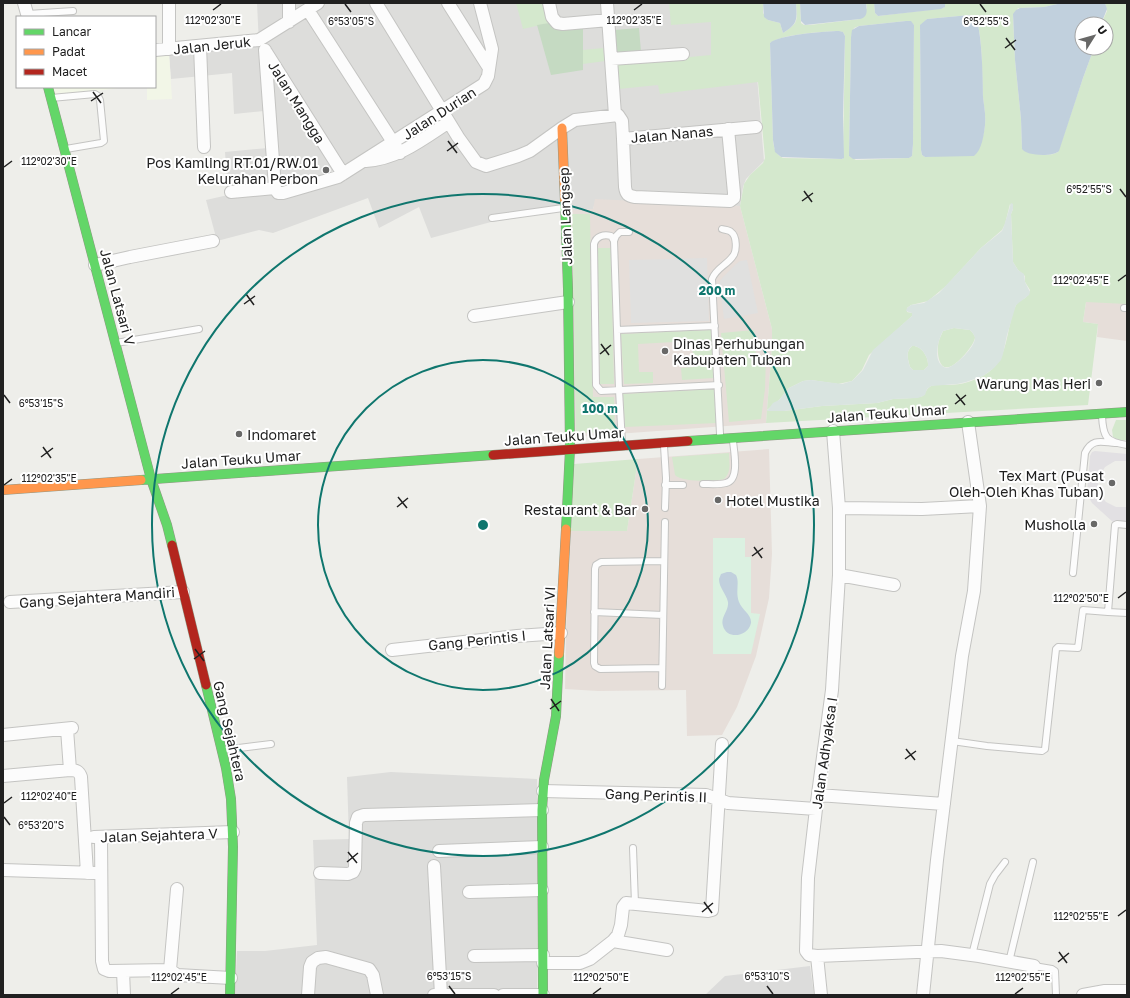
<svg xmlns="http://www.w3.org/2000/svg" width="1130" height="998" viewBox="0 0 1130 998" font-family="'Golos Text',sans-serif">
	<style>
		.residential { fill: #dddddb }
		.commercial { fill: #e6ded9 }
		.education { fill: #f2f6e7 }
		.religious { fill: #dcdcdb }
		.grass { fill: #d4e8cd; fill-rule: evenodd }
		.forest { fill: #c5dac2 }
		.wetland { fill: #d9e4e0; fill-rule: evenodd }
		.park { fill: #dbf1e1 }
		.parking { fill: #e0e0df }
		.plaza { fill: #e2e0e3 }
		.water { fill: #c1d0dd }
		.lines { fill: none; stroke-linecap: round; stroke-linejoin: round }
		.lane-casing { stroke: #c4c4c2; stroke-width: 8 }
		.street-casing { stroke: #c4c4c2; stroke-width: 14 }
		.fast-casing { stroke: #909784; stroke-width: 10 }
		.slow-casing { stroke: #909784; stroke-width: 10 }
		.jam-casing { stroke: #909784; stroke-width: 10 }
		.lane { stroke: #fcfcfc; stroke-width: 6 }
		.street { stroke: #fcfcfc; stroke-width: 12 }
		.fast { stroke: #63d668; stroke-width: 9 }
		.slow { stroke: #ff974d; stroke-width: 9 }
		.jam { stroke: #b3261e; stroke-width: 9 }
		.ticks { fill: none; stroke: #202020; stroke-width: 1.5 }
		.ring { fill: none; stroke: #0f766e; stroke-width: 2 }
		.poi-dot { fill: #686867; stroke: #fff; stroke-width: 1.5 }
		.labels { text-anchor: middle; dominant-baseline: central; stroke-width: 4; stroke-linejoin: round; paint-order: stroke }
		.street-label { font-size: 14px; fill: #202020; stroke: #fff }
		.poi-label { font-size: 14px; fill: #202020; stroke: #fff; text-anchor: end }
		.ticks-label { font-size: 10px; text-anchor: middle; fill: #202020; stroke: #fff; stroke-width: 4; stroke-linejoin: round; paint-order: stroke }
		.centre { fill: #0f766e; stroke: #fff; stroke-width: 2 }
		.ring-label { font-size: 12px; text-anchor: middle; font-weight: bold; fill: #0f766e; stroke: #fff; stroke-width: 4; stroke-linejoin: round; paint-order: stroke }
	</style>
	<rect width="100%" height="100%" fill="#eeeeea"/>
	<path class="residential" d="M257 3H751L764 161 746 179 743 187 740 206 596 200 593 209 561 211 491 222 431 238 419 207 379 228 368 198 273 233 259 230 217 241 206 200 228 195 225 152 268 148 264 111 234 114 232 73 171 79 169 53 259 45Z
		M391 772 537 779V995H235L237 951H265L317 945 313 840 349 839 347 777Z"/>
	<path class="commercial" d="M1127 187V341L1097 337 1098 324 1083 322 1086 302Z
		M595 199 740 206 772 329V346L766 423 575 437 571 210 593 209Z
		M769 449 772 554 769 598 756 656 737 707 722 735 687 736 686 690 598 691 565 689 568 531H627L638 459Z"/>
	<path class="education" d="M169 53 172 99 147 100V87H155V54Z
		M52 87H128L54 96Z"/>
	<path class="religious" d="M810 966 814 995H705L725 976Z"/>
	<path class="grass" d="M516 3H545L549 23 523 29Z
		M669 3H763V13L768 20 780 23 783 33C799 22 797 22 796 3H800L801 23 804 25H810L860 19 867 8 866 3H874L875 13 878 16 944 8 945 3C955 3 963 5 972 3H1062L1044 7 1020 8H1018L1013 16 1015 60 1021 119 1022 149C1033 153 1047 158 1058 152L1083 78 1094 48H1106V24H1101L1107 11 1105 3H1127V304L1086 302 1083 322 1098 324 1088 405 766 423 772 346V329L740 206 744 184 750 175 763 163 765 158 758 82 660 94 658 85 619 89 617 64 711 55V22L671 25ZM970 15 975 17C983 31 982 79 983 97 984 107 986 116 985 125 984 135 981 144 977 152L925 157 922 155 921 150 920 27 927 19ZM906 21H909L914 25 913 144 912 156 909 158 856 160 849 156 851 37 854 28 859 26ZM836 31 843 32 845 36 843 159 783 158C775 154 774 148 773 140L770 43C782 34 821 32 836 31ZM1010 204 1013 209 1011 214 1013 262 1018 270 1025 276V282L1030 290C1029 293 1028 296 1025 298 1022 300 1018 301 1016 305 1005 329 1010 361 984 375 974 381 961 385 949 385 943 385 936 384 931 386 927 388 925 393 923 396L913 398 893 399 877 403 822 406 784 411 767 410 779 400 789 388 803 381 811 380 838 384 852 381 862 370 869 355 912 316V313L907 312V308L911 305 928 301 946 286 981 248 1002 230 1005 224Z
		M603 48 605 61 583 64V50Z
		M572 214H590L593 397H614L615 432 576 433Z
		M597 248H611L614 384H600Z
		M954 328 970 330C972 332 974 334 975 337 975 345 956 366 949 367 939 370 937 353 938 346 938 341 941 336 943 331Z
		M711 330 714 378 682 380 681 368 694 367 692 341 638 344 639 372H653V383L624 384 621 334Z
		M754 330 756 356 766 355 765 389 761 419 729 422 721 333Z
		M912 346C921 345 929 357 928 366L924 370H913L910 367C908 359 905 352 912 346Z
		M715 389 717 423 625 427 623 394Z
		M1116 420H1127V440H1119L1113 437 1112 430Z
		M729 453C729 462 732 472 724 479 715 482 681 482 675 475L672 457Z
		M638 459 627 531H568L574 464Z"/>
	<path class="forest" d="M549 23 552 27 556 29 583 28V70L551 75 537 25Z
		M639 28 641 52 617 55 614 30Z"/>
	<path class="wetland" d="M1011 203 1013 204V209L1011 214 1013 262 1018 270 1024 274 1025 282 1030 292 1029 295 1016 305 1007 335 1003 354 1001 360 994 368 983 376 966 382 957 384 931 386 927 389 925 395 918 398 893 399 877 403 822 406 784 411H767L773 403 779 400 789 388 803 381 811 380 842 384 852 381 863 370 873 350 912 316V313L906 311 907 308 911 305 924 303 939 293 981 248 1002 231 1004 226ZM954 328 970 330C972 332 974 334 975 338 975 347 956 366 947 368 932 364 937 342 943 331ZM912 346C921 345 929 357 928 366L924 370H913L910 367C908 360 905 351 912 346Z"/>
	<path class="park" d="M713 538H745V557H751V613L760 614 751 654H713Z"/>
	<path class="parking" d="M707 258 709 321 631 323 629 260Z
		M747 260 758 313 724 319 720 288V281L723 277 736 264 740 261Z"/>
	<path class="plaza" d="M1095 451 1127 454V461H1115L1105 467 1099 477 1098 485 1101 496 1106 502 1116 507H1127V523L1113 522 1092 503 1087 494 1090 456 1092 452Z"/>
	<path class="water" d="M763 3H796C797 20 798 24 783 33L780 23 768 20 764 17Z
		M800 3H866C867 11 868 17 860 19L805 25 801 21Z
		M874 3H945V7L941 9 878 16 875 13Z
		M1062 3H1105L1107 9 1101 24H1082V48H1094L1083 78 1059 151C1053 157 1026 156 1022 149L1021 119 1015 60 1013 14 1016 10 1020 8 1044 7Z
		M970 15 975 17C982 27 983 81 983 97 984 106 986 115 985 125 984 134 982 150 974 156L925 157 922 155 921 150 920 25 927 19Z
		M906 21H911L914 25 913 144 912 156 909 158 853 159 849 156 851 37 852 30 859 26Z
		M839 31 843 32 845 36 843 116 844 158 842 159 781 157 775 152 773 140 770 43C777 35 827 31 839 31Z
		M727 572H731L736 575C740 583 735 591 739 602 742 610 752 615 751 623 748 637 727 640 723 626 720 617 729 611 728 602 726 593 719 588 719 579L721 574Z"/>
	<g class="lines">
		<defs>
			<path id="lane" d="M28 14 73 11
				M51 98 95 94 98 96 100 100 104 141 101 143 66 149
				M492 218 563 208
				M614 241 616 236 620 232H629
				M1124 308H1127
				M617 330 715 326
				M116 343 199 329
				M1102 416C1103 437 1106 442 1127 445
				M720 434 712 279C716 268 727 265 733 256 737 251 737 236 731 232 729 230 725 230 722 229
				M622 443 619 390 614 241 611 236C604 234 596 236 594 244L596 385 601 391 719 385
				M664 446 666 478 665 508
				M703 484C710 484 719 485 726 483 740 480 734 452 733 441
				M665 485H683
				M1073 573 1085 453C1092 438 1101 442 1115 443
				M594 612 663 615
				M1108 612 1127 613
				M662 668 600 669 595 666 594 663 595 569 596 565 601 562 664 561
				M662 686 665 522
				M952 741 987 746 1042 751 1045 749 1056 649 1058 647 1078 648 1083 610 1108 612 1115 525 1117 524 1127 525
				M223 750 271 744
				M633 848 635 904
				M972 955 990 884 995 875 1005 862
				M1009 962 1033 862
				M1034 966 1052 969 1055 971 1056 995"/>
			<path id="street" d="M24 3 28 17
				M376 3 458 137 476 162 486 166 518 156 530 151 562 128 575 120 618 115 622 121 623 139 756 127
				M448 3 489 68
				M549 3 552 17 557 23 563 24 609 20
				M607 3 615 115
				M308 10 400 153
				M289 22V3
				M200 46 204 147
				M169 49V3
				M155 50 259 40 318 3
				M265 50 275 188 278 193H283L338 177 484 84 488 76 492 49 480 3
				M266 52 343 174
				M611 59 683 54
				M623 139 625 187C626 194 628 196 635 197L730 201 734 198V193L728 129
				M366 161C398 159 423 139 449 122
				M231 192 275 188
				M95 265 130 257 213 241
				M474 316 568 302
				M833 431 839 508V575L832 690 816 809 808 878 806 951 809 955 817 956 941 951 979 956 1034 966
				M839 508 922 509 980 506
				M839 575 894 585
				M10 602 183 592
				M392 650 517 636 561 633
				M67 729 70 770
				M3 735 72 728
				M3 776 70 770C76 770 79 771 81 777L87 873
				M543 791 706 795 728 803 816 809
				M818 795 944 804
				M94 837 233 832
				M101 837 102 961 104 969 109 971 170 970 177 975 231 978
				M439 851 542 847
				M434 866 441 995
				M3 870 96 873
				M320 873 348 874 353 872 355 868 356 823 358 817 364 815 542 810
				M469 892 542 890
				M613 941 667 950
				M474 956 543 955
				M817 956 821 995
				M543 963H580L590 959 613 941 618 935 621 925 623 907 626 903 708 911 712 910 722 744
				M170 970 177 889
				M123 971 124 995
				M308 995 310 967 312 962 318 958 326 957 369 969 373 975 377 995
				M434 995H494
				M503 995H543
				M923 995 937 860 962 656 974 591 980 506 968 422
				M1083 995 1105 991H1127"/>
			<path id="fast" d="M48 87 151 479 167 525 172 545
				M565 202 568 289 570 449 566 529
				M688 441 1127 412
				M141 480 493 455
				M206 685 226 768 231 799 233 847 230 995
				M543 995 542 810 544 780 556 716 559 654"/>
			<path id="slow" d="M562 128 565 202
				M3 490 141 480
				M559 654 566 529"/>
			<path id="jam" d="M493 455 688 441
				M172 545 206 685"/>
		</defs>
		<use href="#lane" class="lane-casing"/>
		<use href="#street" class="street-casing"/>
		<use href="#fast" class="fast-casing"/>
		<use href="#slow" class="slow-casing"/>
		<use href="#jam" class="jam-casing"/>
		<use href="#lane" class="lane"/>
		<use href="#street" class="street"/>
		<use href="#fast" class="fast"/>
		<use href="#slow" class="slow"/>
		<use href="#jam" class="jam"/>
	</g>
	<path class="ticks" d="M345 4 351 12M980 4 986 12M213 10 221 4M634 10 642 4M1006 38 1015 50M1005 48 1016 40M93 92 101 103M91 101 103 93M448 141 457 153M447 151 458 143M4 167 12 161M1120 189 1126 197M804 191 812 202M802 201 813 193M1118 281 1126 275M246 294 254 305M244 304 255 296M601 344 609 355M600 354 611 345M956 394 965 405M4 395 10 403M955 404 966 395M43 447 51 458M41 457 53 448M4 485 12 479M398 497 407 508M397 507 408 498M754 547 762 558M752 556 763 548M1118 598 1126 592M195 649 204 661M194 659 205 651M551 699 559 711M550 709 561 701M906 749 915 760M905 759 916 751M4 803 12 797M4 817 10 825M348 852 357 863M347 862 358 853M704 902 712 913M702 912 713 903M1118 916 1126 910M1059 952 1067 963M1058 962 1069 953M449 986 455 994M767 986 773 994M171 994 179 988M593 994 601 988M1015 994 1023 988"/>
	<g class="ring">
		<circle cx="483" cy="525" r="165"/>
		<circle cx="483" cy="525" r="331"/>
	</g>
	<g class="poi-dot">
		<circle cx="326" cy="170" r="4"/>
		<circle cx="665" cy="351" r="4"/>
		<circle cx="1099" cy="383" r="4"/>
		<circle cx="239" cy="434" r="4"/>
		<circle cx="1112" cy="483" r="4"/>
		<circle cx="718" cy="500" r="4"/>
		<circle cx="645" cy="509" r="4"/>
		<circle cx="1094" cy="524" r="4"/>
	</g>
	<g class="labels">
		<g class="street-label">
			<text transform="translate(212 45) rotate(-6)">Jalan Jeruk</text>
			<text transform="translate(297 102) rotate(58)">Jalan Mangga</text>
			<text transform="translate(439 113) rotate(-33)">Jalan Durian</text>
			<text transform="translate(672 134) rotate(-5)">Jalan Nanas</text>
			<text transform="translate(565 216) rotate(-92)">Jalan Langsep</text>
			<text transform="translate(118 297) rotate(75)">Jalan Latsari V</text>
			<text transform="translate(887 413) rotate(-4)">Jalan Teuku Umar</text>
			<text transform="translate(564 436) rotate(-4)">Jalan Teuku Umar</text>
			<text transform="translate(241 459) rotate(-4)">Jalan Teuku Umar</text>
			<text transform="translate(97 597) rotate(-4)">Gang Sejahtera Mandiri</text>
			<text transform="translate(547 638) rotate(-87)">Jalan Latsari VI</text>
			<text transform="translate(477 640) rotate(-6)">Gang Perintis I</text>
			<text transform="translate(230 731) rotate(77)">Gang Sejahtera</text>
			<text transform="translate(824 753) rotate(-82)">Jalan Adhyaksa I</text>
			<text transform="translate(656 795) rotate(2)">Gang Perintis II</text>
			<text transform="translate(159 835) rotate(-2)">Jalan Sejahtera V</text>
		</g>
		<g class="poi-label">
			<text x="318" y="162">Pos Kamling RT.01/RW.01<tspan x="318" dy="16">Kelurahan Perbon</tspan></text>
			<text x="673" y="343" text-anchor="start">Dinas Perhubungan<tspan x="673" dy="16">Kabupaten Tuban</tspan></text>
			<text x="1091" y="383">Warung Mas Heri</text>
			<text x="247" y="434" text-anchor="start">Indomaret</text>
			<text x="1104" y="475">Tex Mart (Pusat<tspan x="1104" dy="16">Oleh-Oleh Khas Tuban)</tspan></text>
			<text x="726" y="500" text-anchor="start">Hotel Mustika</text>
			<text x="637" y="509">Restaurant &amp; Bar</text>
			<text x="1086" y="524">Musholla</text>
		</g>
	</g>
	<g class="ticks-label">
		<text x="213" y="24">112°02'30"E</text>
		<text x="634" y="24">112°02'35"E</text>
		<text x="351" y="25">6°53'05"S</text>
		<text x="986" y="25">6°52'55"S</text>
		<text x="49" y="165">112°02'30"E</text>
		<text x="1089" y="193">6°52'55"S</text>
		<text x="1081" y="284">112°02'45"E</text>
		<text x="41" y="407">6°53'15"S</text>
		<text x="49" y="482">112°02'35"E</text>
		<text x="1081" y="602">112°02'50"E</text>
		<text x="49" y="800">112°02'40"E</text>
		<text x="41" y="829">6°53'20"S</text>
		<text x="1081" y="920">112°02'55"E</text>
		<text x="449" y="980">6°53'15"S</text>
		<text x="767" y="980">6°53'10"S</text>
		<text x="179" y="981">112°02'45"E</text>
		<text x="601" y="981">112°02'50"E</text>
		<text x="1023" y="981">112°02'55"E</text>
	</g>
	<circle cx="483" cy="525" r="6" class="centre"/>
	<g class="ring-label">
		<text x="717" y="295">200 m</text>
		<text x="600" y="413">100 m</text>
	</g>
	<rect width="1130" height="998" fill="none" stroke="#202020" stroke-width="8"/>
	<rect x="16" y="16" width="140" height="72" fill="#ffffff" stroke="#a6a6a6"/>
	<rect x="24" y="29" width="20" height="6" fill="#63d668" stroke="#a6a6a6"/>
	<text x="52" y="36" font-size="12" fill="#202020">Lancar</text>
	<rect x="24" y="49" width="20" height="6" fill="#ff974d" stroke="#a6a6a6"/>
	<text x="52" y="56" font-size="12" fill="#202020">Padat</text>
	<rect x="24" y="69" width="20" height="6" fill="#b3261e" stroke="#a6a6a6"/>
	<text x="52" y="76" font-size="12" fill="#202020">Macet</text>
	<g transform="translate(1094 36) rotate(53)"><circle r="19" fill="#ffffff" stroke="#a6a6a6"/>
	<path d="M0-3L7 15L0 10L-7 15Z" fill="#686867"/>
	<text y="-6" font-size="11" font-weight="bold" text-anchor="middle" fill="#202020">U</text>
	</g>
</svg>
